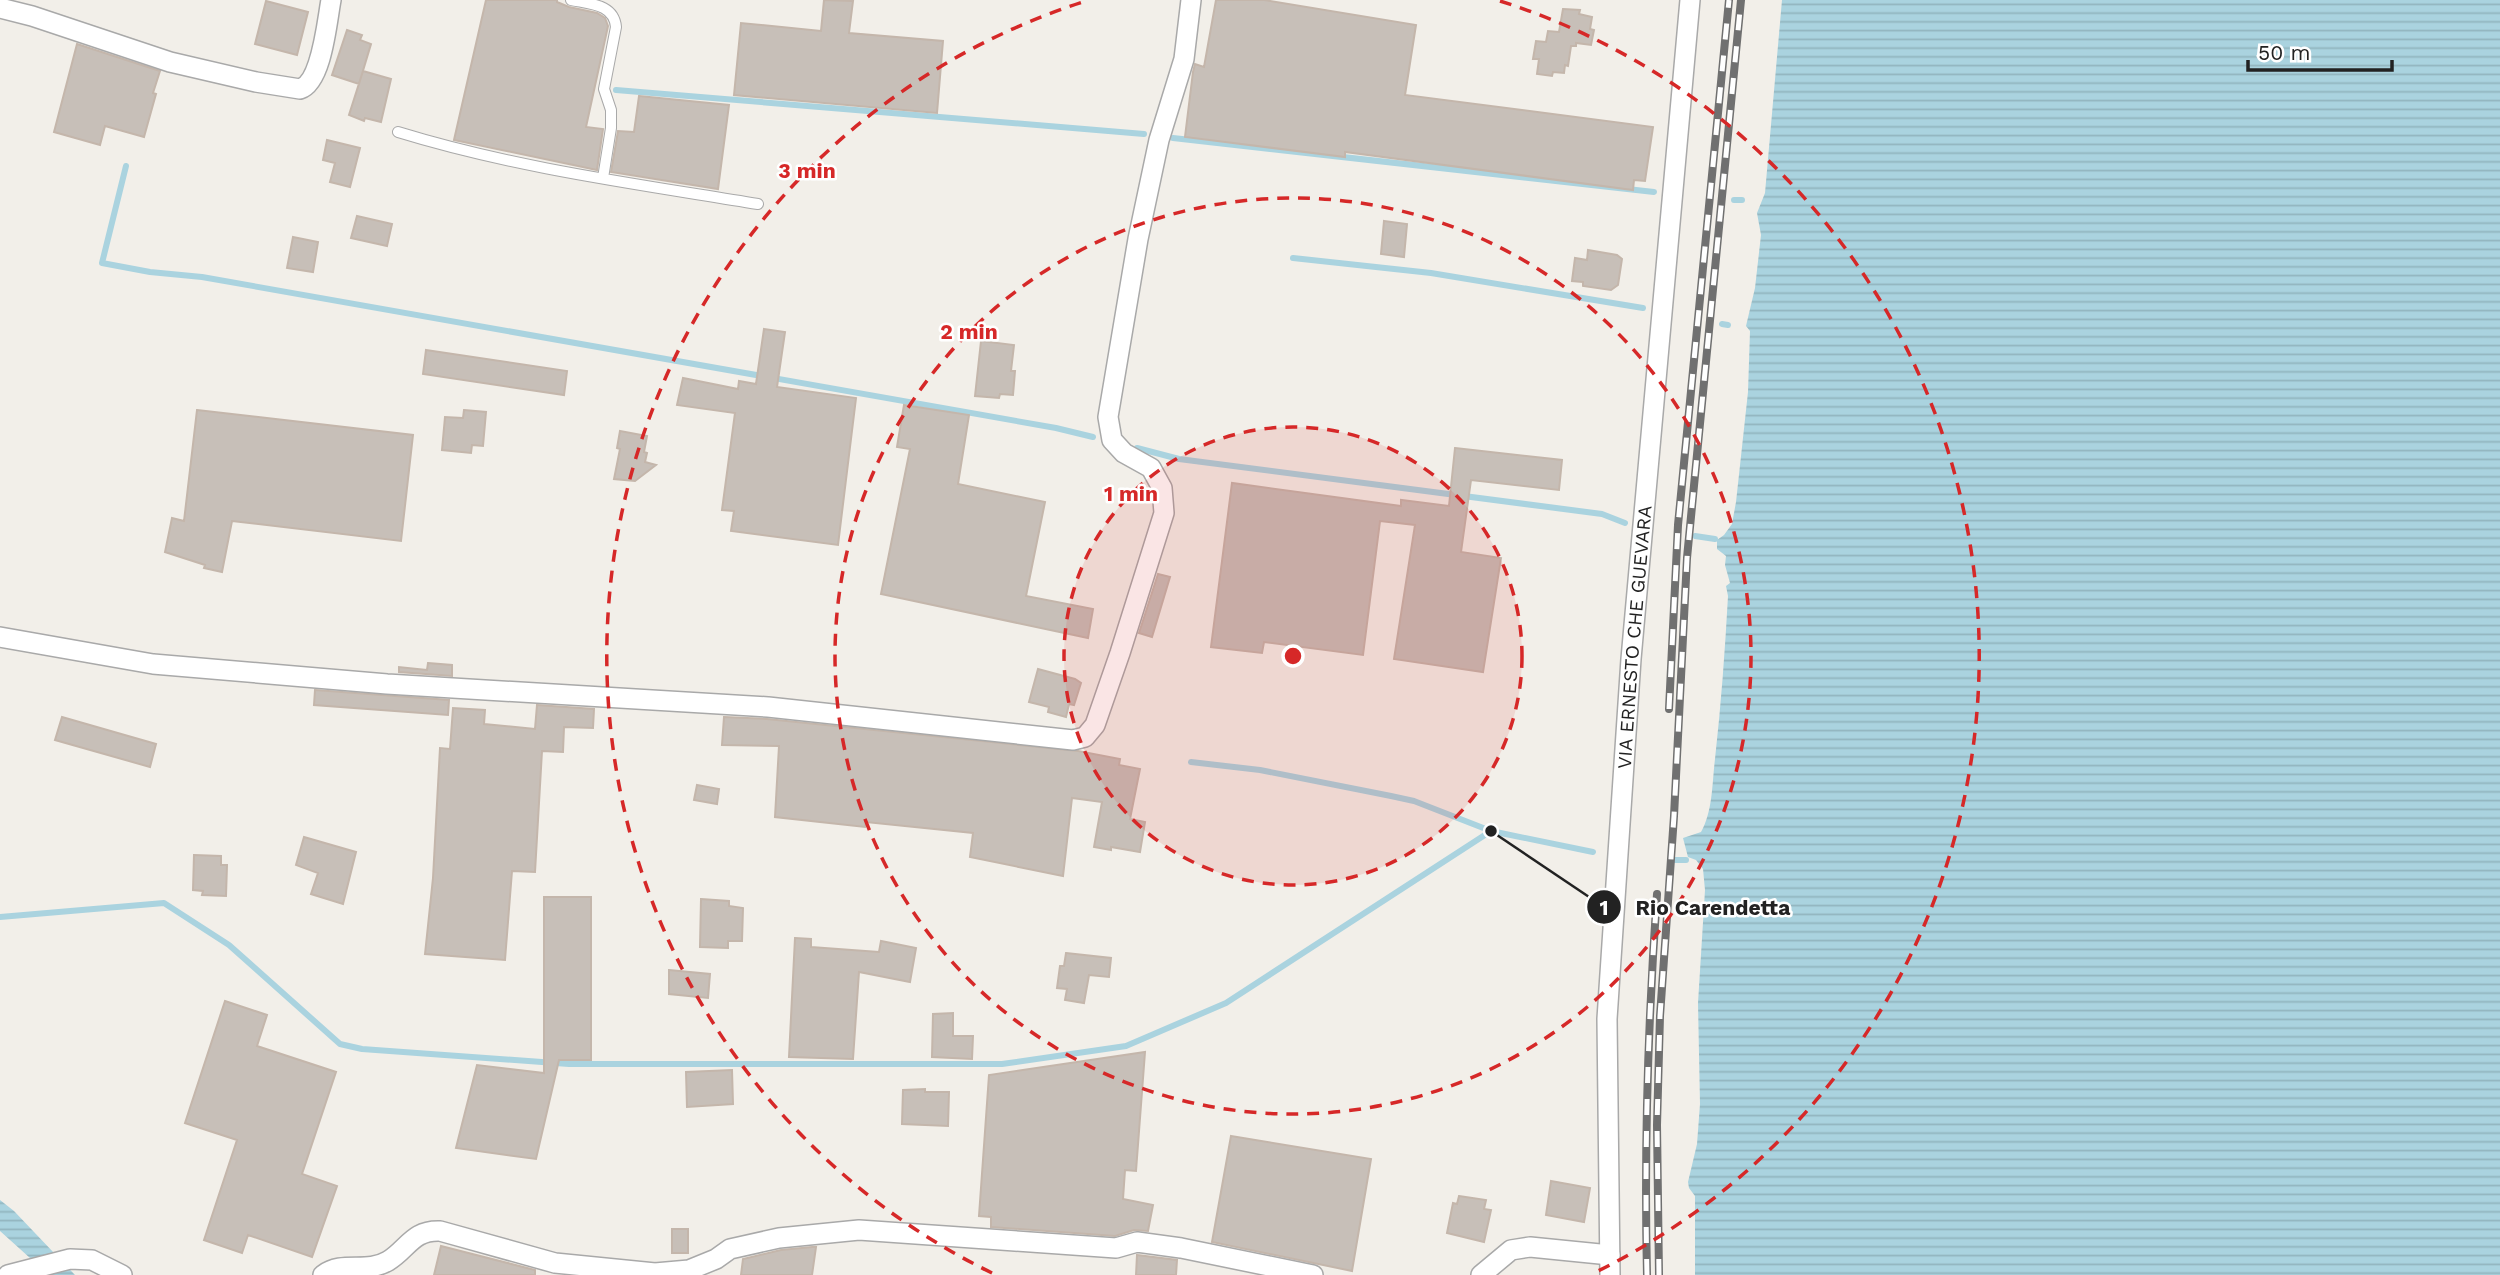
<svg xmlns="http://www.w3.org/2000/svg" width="2500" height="1275" viewBox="0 0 2500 1275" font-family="'Work Sans',sans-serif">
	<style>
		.water { fill: url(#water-rules) }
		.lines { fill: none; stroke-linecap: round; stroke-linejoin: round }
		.stream { stroke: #aad3df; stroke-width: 6 }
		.building { fill: #c7bfb8; stroke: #c4b6ab; stroke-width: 2 }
		.service-casing { stroke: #a9a9a9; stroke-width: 12 }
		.minor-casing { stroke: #a9a9a9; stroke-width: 22 }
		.service { stroke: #fff; stroke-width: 10 }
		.minor { stroke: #fff; stroke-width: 19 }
		.rail-casing { stroke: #707070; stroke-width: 8 }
		.rail { stroke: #fff; stroke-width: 5; stroke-dasharray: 16; stroke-linecap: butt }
		.ring { fill: none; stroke: #d62828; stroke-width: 3.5; stroke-dasharray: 12 9 }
		.labels { text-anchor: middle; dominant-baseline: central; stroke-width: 5; stroke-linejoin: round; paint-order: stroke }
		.street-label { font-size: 19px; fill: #222; stroke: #fff }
		.centre { fill: #d62828; stroke: #fff; stroke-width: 3.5 }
		.ring-label { font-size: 21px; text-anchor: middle; font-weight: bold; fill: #d62828; stroke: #fff; stroke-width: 5; stroke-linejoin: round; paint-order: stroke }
		.leader { fill: none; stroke: #222; stroke-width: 2.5 }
		.callout-dot { fill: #222; stroke: #fff; stroke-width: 2.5 }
		.mark-label { font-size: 21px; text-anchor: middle; font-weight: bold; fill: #fff }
		.callout-label { font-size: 21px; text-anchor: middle; font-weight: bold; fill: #222; stroke: #fff; stroke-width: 5; stroke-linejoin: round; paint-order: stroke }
	</style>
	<defs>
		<pattern id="water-rules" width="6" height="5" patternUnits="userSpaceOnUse" patternTransform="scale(1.75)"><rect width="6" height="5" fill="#aad3df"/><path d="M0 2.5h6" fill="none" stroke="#92b5bf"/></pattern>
	</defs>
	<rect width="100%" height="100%" fill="#f2efe9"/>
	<path class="water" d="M1782 0H2500V1275H1695V1196L1689 1188 1688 1182 1697 1144 1700 1104 1698 1003 1705 890 1703 869 1696 860 1688 857 1683 838 1701 832C1713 811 1712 783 1715 759 1721 705 1725 651 1728 596L1726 586 1730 583 1725 565 1726 556 1717 549V540L1724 535 1732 524 1736 502 1748 392 1750 331 1746 326 1755 288 1761 235 1757 213 1765 193Z
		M0 1200 14 1211 75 1275H44L30 1258 0 1231Z"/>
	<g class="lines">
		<path class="stream" d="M616 90 1144 134
			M1173 138 1654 192
			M126 166 102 263 150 272 202 277 1056 428 1093 437
			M1734 200H1742
			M1293 258 1431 273 1643 308
			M1722 324 1728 325
			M1137 448 1179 459 1602 514 1625 523
			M1695 536 1715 539
			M1191 762 1260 770 1391 796 1414 801 1491 831 1593 852
			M1673 860H1686
			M0 917 164 903 229 945 340 1044 362 1049 569 1064H1002L1126 1046 1226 1003 1491 831"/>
	</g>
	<path class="building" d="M486 0H557V2L569 7 597 13 605 18 608 26 586 127 603 129 597 170 454 140Z
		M824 0 853 1 849 33 943 41 937 113 734 95 741 23 821 31Z
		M1216 0H1264L1416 25 1405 95 1653 127 1645 181 1634 180 1633 190 1345 152V157L1185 137 1193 72 1195 64 1204 67Z
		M266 1 308 12 297 55 255 44Z
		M1563 9 1580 10 1579 14 1592 17 1590 29 1594 30 1591 45 1576 43V46H1571L1568 66 1565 65 1564 73 1553 72 1552 76 1537 74 1539 59H1533L1536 41 1546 42 1548 31 1559 32Z
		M347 30 362 35 360 40 371 44 359 84 332 75Z
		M77 44 160 71 153 93 156 94 144 137 105 126 100 145 54 132Z
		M363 71 391 79 381 122 365 118 364 121 349 115Z
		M639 96 729 105 718 189 611 172 618 131 634 132Z
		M327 140 360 148 350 187 330 182 335 163 323 160Z
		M357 216 392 224 387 246 351 238Z
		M1384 221 1407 224 1404 257 1381 254Z
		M293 237 318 242 313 272 287 268Z
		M1588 250 1617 255 1622 259 1618 285 1611 290 1583 286V282L1572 281 1575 258 1587 260Z
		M764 329 785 332 777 387 856 398 838 545 731 531 734 511 722 510 735 413 677 405 683 378 738 389 739 381 756 384Z
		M981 341 1014 345 1011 371H1015L1013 395 1000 394 999 398 975 396Z
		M426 350 567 371 564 395 423 374Z
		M904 405 969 415 958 484 1045 502 1026 596 1093 609 1088 638 881 594 910 449 897 447Z
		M197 410 413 435 401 541 232 521 222 572 204 568 205 565 165 552 172 518 184 521Z
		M464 410 486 412 483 446 472 445 471 453 442 450 445 417 463 418Z
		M620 431 647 436 644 452 647 453 645 462 656 465 635 481 614 479 620 449 617 448Z
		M1455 448 1562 460 1559 490 1471 480 1461 552 1501 558 1483 672 1394 659 1415 525 1380 521 1363 655 1264 642 1262 653 1211 647 1232 483 1401 506V500L1449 506Z
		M1158 574 1170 577 1152 637 1139 633Z
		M428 663 452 665V676L399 672V667L427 670Z
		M1038 669 1075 679 1081 683 1074 705 1069 704 1066 717 1048 712 1049 707 1029 702Z
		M315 690 449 700 448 715 314 705Z
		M537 705 594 709 593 728 564 727 563 752 542 751 535 872 512 871 505 960 425 954 433 878 440 748 450 749 453 708 485 710 484 724 535 729Z
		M62 717 156 744 150 767 55 740Z
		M724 717 767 719 1078 751 1120 759 1119 765 1140 769 1130 819 1145 822 1140 852 1111 847V850L1094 847 1102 802 1072 798 1063 876 970 857 973 833 866 822 865 827 775 817 779 746 722 745Z
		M697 785 719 789 717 804 694 800Z
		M304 837 356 852 343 904 311 894 318 873 296 865Z
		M194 855 221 856V865H227L226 896 202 895 203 891 193 890Z
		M544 897H591V1060H559L536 1159 456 1148 477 1065 544 1073Z
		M701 899 729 901V906L743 908 742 941H728V948L700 947Z
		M795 938 811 939V947L879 952 881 941 916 948 910 982 859 972 853 1059 789 1057Z
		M1066 953 1111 958 1109 977 1089 975 1084 1003 1065 1000 1067 989 1057 988 1060 966H1064Z
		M669 970 710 974 708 998 669 994Z
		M225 1001 267 1015 257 1046 336 1072 302 1174 337 1186 312 1257 248 1235 242 1253 204 1240 237 1140 185 1123Z
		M953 1013V1036H973L972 1059 932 1057 933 1014Z
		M1145 1052 1136 1171 1125 1170 1123 1199 1153 1205 1148 1231 1134 1230 1115 1236 991 1227V1217L979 1216 989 1075Z
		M732 1070 733 1104 687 1107 686 1072Z
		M925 1089V1092H949L948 1126 902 1124 903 1090Z
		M1231 1136 1371 1159 1352 1271 1212 1242Z
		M1551 1181 1590 1188 1584 1222 1546 1215Z
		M1459 1196 1486 1200 1484 1209 1491 1210 1484 1242 1447 1233 1453 1203 1457 1204Z
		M672 1229H688V1253H672Z
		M441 1246 535 1270V1275H434Z
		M812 1247H816L812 1275H741L743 1259 781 1250Z
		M1137 1255 1177 1260 1176 1275H1136Z"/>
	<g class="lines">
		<defs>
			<path id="service" d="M571 0C590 4 614 4 616 27L604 89 611 110V128L603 178
				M398 132C515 168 637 184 758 204"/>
			<g id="minor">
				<path d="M0 8 32 16 170 62 256 82 300 89C322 82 327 21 331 0"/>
				<path d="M0 637 153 664 387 684 768 707 1073 740 1085 737 1095 725 1120 653 1164 513 1162 488 1151 468 1124 453 1112 440 1108 417 1138 239 1159 140 1184 59 1191 0"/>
				<path d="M8 1275 70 1259 92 1260 122 1275"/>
				<path d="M323 1275C343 1260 366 1274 388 1261 408 1249 412 1230 440 1231L555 1263 655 1273 689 1270 716 1259 730 1249 779 1238 859 1230 1116 1248 1137 1242 1181 1248 1313 1275"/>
				<path d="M1481 1275 1511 1250 1530 1247 1610 1255"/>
				<path id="s1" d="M1610 1275 1607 1019 1631 659 1690 0"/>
			</g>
		</defs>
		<use href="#service" class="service-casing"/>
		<use href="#minor" class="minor-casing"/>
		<use href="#service" class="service"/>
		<use href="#minor" class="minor"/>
		<defs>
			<path id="rail" d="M1669 709 1678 525 1729 0
				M1647 1275C1644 1147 1648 1021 1657 894
				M1659 1275 1657 1125 1660 1016 1674 816 1687 558 1741 0"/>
		</defs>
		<use href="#rail" class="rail-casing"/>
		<use href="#rail" class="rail"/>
	</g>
	<circle cx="1293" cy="656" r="229" fill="#d62828" fill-opacity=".12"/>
	<g class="ring">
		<circle cx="1293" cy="656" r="229"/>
		<circle cx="1293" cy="656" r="458"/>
		<path d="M992 1273A687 687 0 0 1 1086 1M1500 1A687 687 0 0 1 1594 1273"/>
	</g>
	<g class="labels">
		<g class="street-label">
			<text stroke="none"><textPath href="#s1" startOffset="639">VIA ERNESTO CHE GUEVARA</textPath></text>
		</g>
	</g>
	<circle cx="1293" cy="656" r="10" class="centre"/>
	<g class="ring-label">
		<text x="807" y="178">3 min</text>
		<text x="969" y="339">2 min</text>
		<text x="1131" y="501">1 min</text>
	</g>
	<path class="leader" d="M1491 831L1604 907"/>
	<g class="callout-dot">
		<circle cx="1491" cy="831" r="7"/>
		<circle cx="1604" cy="907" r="18"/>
	</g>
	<g class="mark-label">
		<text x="1604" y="915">1</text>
	</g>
	<g class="callout-label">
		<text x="1713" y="915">Rio Carendetta</text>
	</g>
	<path d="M2248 60v10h144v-10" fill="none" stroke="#222222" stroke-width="3.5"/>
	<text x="2258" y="60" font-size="21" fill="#222222" stroke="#ffffff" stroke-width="5" paint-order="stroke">50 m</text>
</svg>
